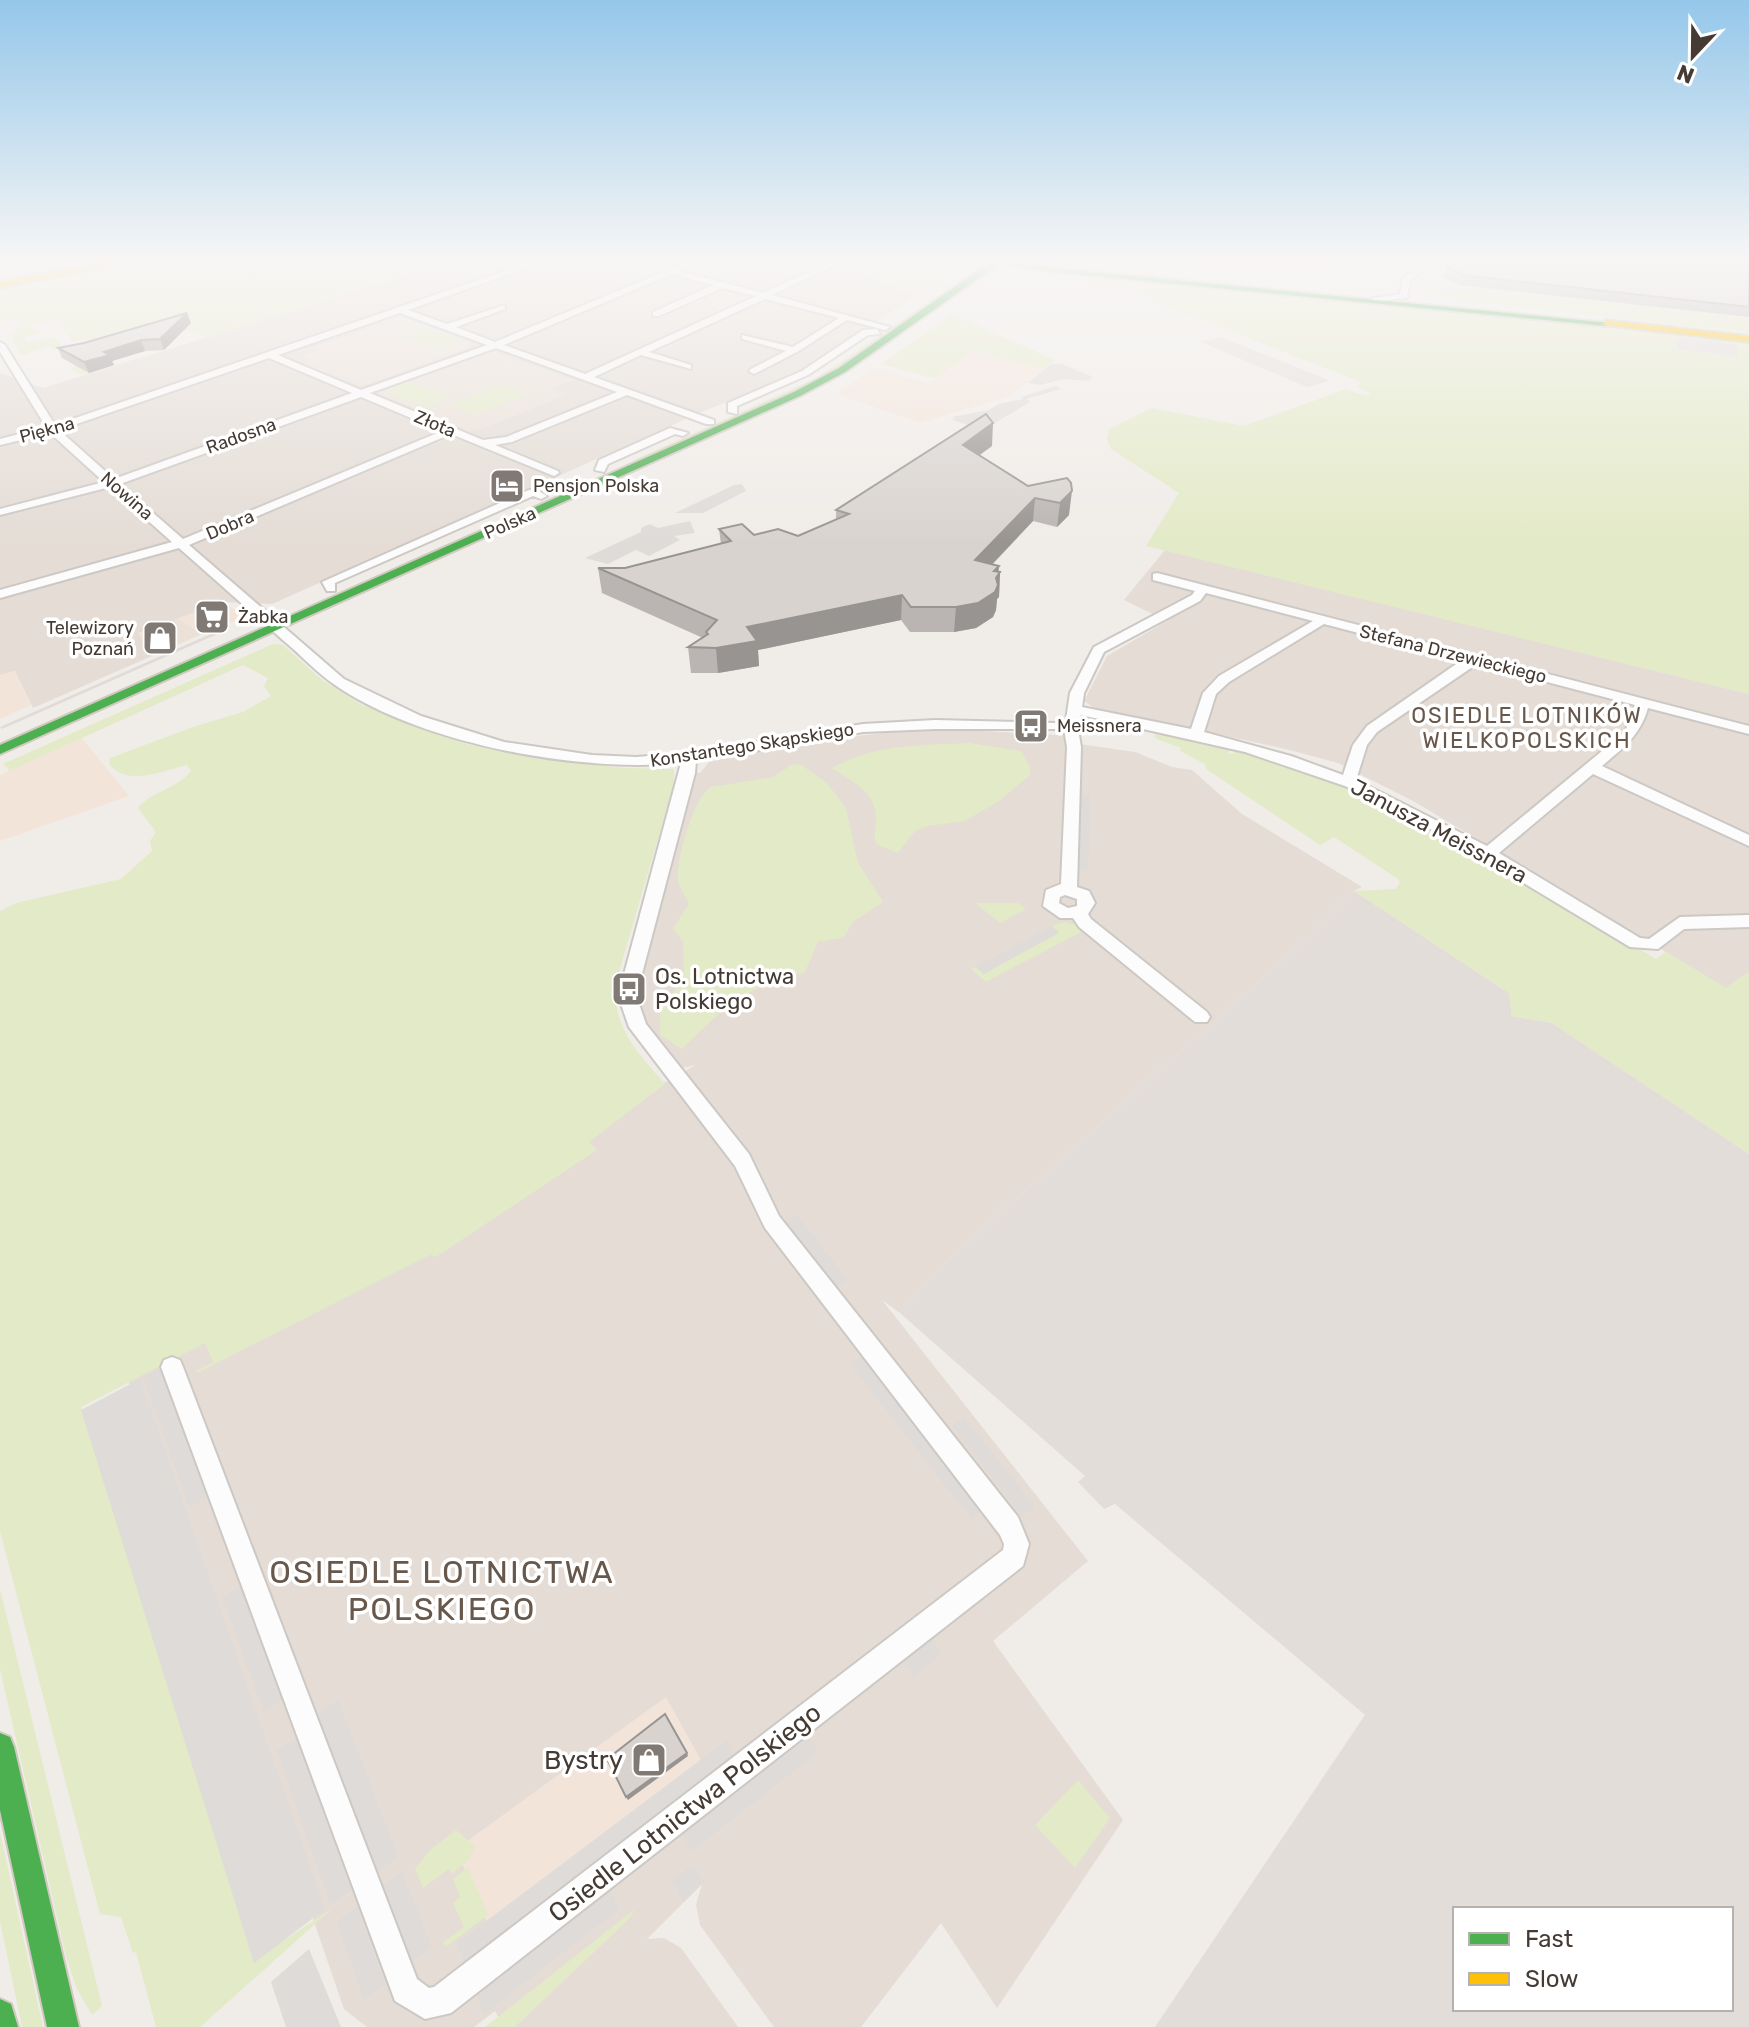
<svg xmlns="http://www.w3.org/2000/svg" width="1749" height="2027" viewBox="0 0 1749 2027" font-family="Rubik,sans-serif">
	<style>
		.residential { fill: #e4dcd5 }
		.commercial { fill: #f3e4da }
		.industrial { fill: #e3ddd9; fill-rule: evenodd }
		.education { fill: #ebe1d7 }
		.green { fill: #e3eac7 }
		.parking { fill: #dfdbd8 }
		.lines { fill: none; stroke-linecap: round; stroke-linejoin: round }
		.street-casing { stroke: #ccc8c4; stroke-width: 4 }
		.fast-casing { stroke: #d1c9c0; stroke-width: 4 }
		.slow-casing { stroke: #d1c9c0; stroke-width: 4 }
		.street { fill: #fdfcfc; fill-rule: evenodd }
		.fast { fill: #4caf50; fill-rule: evenodd }
		.slow { fill: #ffc107; fill-rule: evenodd }
		.wall { fill: #bab5b2 }
		.shaded-wall { fill: #979491 }
		.building { fill: #d8d3cf; stroke: #979491; stroke-width: 2 }
		.labels { text-anchor: middle; dominant-baseline: central; stroke-width: 7; stroke-linejoin: round; paint-order: stroke }
		.far-street-label { font-size: 18px; fill: #453b34; stroke: #fff }
		.far-poi-label { font-size: 18px; fill: #453b34; stroke: #fff; text-anchor: start }
		.far-quarter-label { font-size: 22px; letter-spacing: 2px; fill: #68574b; stroke: #fff }
		.street-label { font-size: 22px; fill: #453b34; stroke: #fff }
		.poi-label { font-size: 22px; fill: #453b34; stroke: #fff; text-anchor: start }
		.near-poi-label { font-size: 26px; fill: #453b34; stroke: #fff; text-anchor: end }
		.near-street-label { font-size: 26px; fill: #453b34; stroke: #fff }
		.near-quarter-label { font-size: 32px; letter-spacing: 2px; fill: #68574b; stroke: #fff }
	</style>
	<rect width="100%" height="100%" fill="#f0ece8"/>
	<path class="residential" d="M0 259H160L0 288Z
		M428 259H852L842 265 915 296 809 368 697 414 272 604 224 602 139 633 152 656 33 708 15 671 0 675V373L43 388 442 265Z
		M1165 550 1749 694V972L1726 988 1415 802 1338 763 1286 749 1093 707 1084 701 1107 656 1167 621 1124 600Z
		M967 730 1072 736V743L1135 752 1172 767 1192 770 1242 814 1362 887 1354 891 1315 931 937 1270 900 1313 882 1300 1088 1561 993 1641 1123 1820 997 2008 941 1923 861 2027H774L700 1925 696 1905 702 1884 647 1939 664 1938 681 1948 738 2027H504L495 2011 474 2027H367L344 2009 128 1380 696 1065 678 1069 644 1027 635 997 689 774 700 773 709 762 805 742 892 732Z"/>
	<path class="commercial" d="M1159 259H1353L1311 281 1146 266Z
		M973 350 1043 369 1010 396 920 423 837 394 875 368 929 384Z
		M224 602 242 615 240 619 202 634 178 618Z
		M159 625 173 647 152 656 138 633Z
		M15 671 31 705 0 719V675Z
		M82 738 129 796 0 841V775Z
		M666 1697 711 1778 495 1942 456 1849Z"/>
	<path class="industrial" d="M1221 337 1324 378 1329 381 1307 387 1201 342Z
		M1354 891 1509 993 1512 1016 1552 1023 1749 1154V2027H1155L1365 1715 1115 1504 1104 1509 1078 1482 1085 1476 900 1313 937 1270 1315 931ZM1455 1909H1731V2009H1455Z"/>
	<path class="education" d="M402 317 471 342 469 348 362 386 305 364 308 360 300 356 319 350 314 347Z
		M489 350 573 380 551 389 565 395 483 429 468 431 375 392Z
		M178 618 202 634 173 647 159 625Z"/>
	<path class="green" d="M160 259H428L444 264 83 376 70 368 79 366 88 373 202 339 203 336 178 327 194 322 191 320 132 337 72 341 57 320 29 326 44 333 23 337 28 342 55 337 63 347H69L54 350 50 346 21 355 9 333 23 327 18 320 2 321 0 318V288Z
		M852 259H954L961 261V264L915 296 841 265Z
		M976 267 935 300 822 378 638 462 633 460 818 377Z
		M1096 277 1421 307 1489 316V313L1749 344V694L1146 546 1179 493 1111 449 1107 439 1109 429 1152 408 1244 426 1346 389 1366 396 1371 393 1356 387 1361 382 1105 283 1099 285 1092 279Z
		M1414 284 1434 286V290L1435 286 1458 288 1459 285 1749 317V333L1424 296 1420 295 1428 294 1414 289Z
		M952 314 1055 360 1043 369 973 350 937 378H932L881 364Z
		M428 328 464 341 439 350 403 336Z
		M407 382 448 398 426 407 385 391Z
		M500 385 525 394 475 415 450 405Z
		M273 644 283 645 322 680 362 705 470 745 532 758 625 768 674 769V784L616 982C611 1026 638 1053 665 1084L589 1142 597 1150 436 1257 430 1255 197 1373 196 1371 213 1362 205 1343 81 1407 255 1960 334 1907 200 2027H156L136 1952 133 1953 121 1917 100 1914 0 1531V911L16 903 121 879 152 851 150 841 156 832 138 808C152 791 177 789 191 771L187 765C162 771 127 787 109 764L110 758 193 727 243 712 271 696 264 686 268 678 243 665 7 772 9 769 3 764Z
		M1159 732 1230 748 1228 753 1233 754 1236 749C1389 788 1523 878 1656 959L1666 952 1726 988 1749 972V1154L1552 1023 1512 1016 1509 993 1354 891 1396 889 1400 882 1398 879 1334 837 1320 845 1206 769 1205 764 1180 751 1181 748 1157 739 1154 736Z
		M970 743 1021 751 1030 767V775L999 801 965 821 928 826 915 831 898 853 876 844C873 834 876 828 876 819 877 792 851 781 832 768 874 744 923 745 970 743Z
		M800 764 827 783 846 808 858 863 883 902 854 921 843 938 818 942 805 972 771 981 729 1004 682 1049 660 1035V1008L684 980 683 942 673 928 689 904C686 897 680 888 678 881 675 862 694 796 711 787L773 777 791 765Z
		M975 903H1018L1026 909 1000 923Z
		M1064 922 1078 925 1085 930 986 982 971 969 976 967 984 974 1059 932 1052 926Z
		M0 1589 102 2006 92 2015 77 1989 66 1957 0 1669Z
		M1078 1780 1110 1818 1075 1868 1035 1825Z
		M456 1830 475 1846 469 1860 452 1874 449 1869 423 1888 415 1869 429 1851Z
		M0 1832 43 2027H22L0 1921Z
		M468 1867 488 1915 446 1947 443 1942 464 1927 453 1903 460 1897 453 1879Z
		M635 1909 629 1919 515 2027H485Z"/>
	<path class="parking" d="M1675 337 1736 344 1739 357 1678 349Z
		M1051 364H1062L1093 377 1089 379 1093 381 1064 379 1040 385 1028 383Z
		M1056 386 1061 389 1026 399 1030 402 983 430 952 420 955 418 952 417 989 410 999 404 1023 399 1021 397Z
		M742 484 746 491 703 513H675L734 485Z
		M690 521 695 533 674 536 680 540 649 556 636 550 608 564 585 558 641 532V528L650 524 658 528Z
		M222 632 2 729 0 727 213 633Z
		M1080 795 1090 796 1088 871 1077 870Z
		M1052 926 1059 933 983 974 976 967Z
		M797 1215 848 1280 835 1288 784 1222Z
		M864 1355 986 1508 972 1520 850 1364Z
		M161 1368 207 1497 189 1507 143 1377Z
		M140 1379 325 1909 254 1963 81 1410Z
		M964 1417 1035 1507 1022 1516 952 1426Z
		M240 1586 282 1700 264 1712 222 1597Z
		M931 1638 942 1654 914 1677 903 1661Z
		M338 1700 398 1857 376 1872 317 1714Z
		M807 1734 818 1752 692 1851 681 1832Z
		M296 1738 351 1890 330 1904 277 1750Z
		M727 1740 736 1758 465 1964 457 1943Z
		M694 1865 704 1882 684 1902 672 1880Z
		M402 1872 432 1947 412 1961 382 1886Z
		M609 1888 619 1909 484 2014 476 1991Z
		M357 1908 385 1984 364 1999 337 1922Z
		M309 1949 341 2027H286L271 1982Z"/>
	<g class="lines">
		<defs>
			<path id="street" d="M539 259H552L408 310 447 324 505 305V309L456 327 495 342 663 272 618 259C636 259 652 268 669 269 681 269 692 259 706 259L679 271 763 293 836 259H848L772 295 890 327 885 330 847 320 797 352 754 374 749 371 751 369 786 351 742 339V335L793 347 839 318 765 299 649 352 691 365V369L641 355 594 377 714 420V424H706L627 395 512 442 495 445 558 471 559 473 554 476 451 434 189 545 344 679 421 716 504 742 592 755 636 757 700 752 863 724 935 720 1055 723 1066 720 1070 693 1094 647 1192 595 1195 591 1153 580V574L1157 573 1749 726V734L1648 708C1640 736 1623 748 1602 766L1749 835V846L1593 774 1499 853 1640 938 1649 939 1680 917 1749 915V927L1684 929 1658 949 1630 947 1454 841 1345 786 1245 752 1081 715 1077 723 1081 747 1077 887 1089 891 1095 903 1088 914 1091 919 1207 1012 1210 1017 1207 1022H1195L1079 927 1073 918H1060L1043 906 1046 890 1061 884 1067 747 1064 729H935L863 732 696 761 695 773 638 989 639 1004 646 1024 749 1154 779 1216 1018 1517 1029 1544 1023 1566 451 2013 425 2019 395 2001 391 1990 161 1367 164 1360 172 1357 180 1360 183 1367 417 1979 429 1988 434 1987 1003 1550 1004 1544 1000 1535 765 1228 735 1166 629 1027 621 1004 620 989 681 763C579 773 421 744 335 685 317 673 301 655 284 641 249 610 214 579 179 548L0 598V590L172 542 110 487 0 515V509L104 482 50 433 0 445V439L46 427 0 352V342L5 345 55 425ZM672 274 713 285 653 312V316H659L722 288 756 296 585 374 504 345ZM400 313 487 345 361 390 278 355ZM496 348 617 392 506 437 483 440 370 393ZM269 358 352 393 114 479 59 430ZM361 397 442 431 183 539 120 484ZM1206 593 1313 621 1219 676 1203 693 1191 729 1082 707 1084 693 1104 652 1200 601ZM1324 624 1462 660 1367 726 1353 745 1343 775 1291 756 1204 732 1216 694 1229 682ZM1474 663 1635 705 1625 732 1487 846 1356 780 1367 745 1377 732 1471 668ZM1065 895 1077 899V906L1068 908 1059 903 1060 897Z
				M1428 259H1438L1410 281 1407 298 1373 302V298L1400 294 1403 278Z
				M877 329 880 334 868 335 808 375 737 406V414L728 412V403L802 371 863 330Z
				M670 428 688 433 683 436 675 434 608 464 604 472 595 470 599 460Z
				M529 490H537L547 496 541 499 533 496 335 583V591H327L322 582Z"/>
			<path id="fast" d="M981 259H1004L1053 268 1610 323 1606 326 1053 272 999 264 845 372 800 396 0 754V745L794 392 839 368 990 262Z
				M0 1733 10 1737 14 1747 79 2027H47L0 1810Z
				M0 1999 11 2004 18 2027H0Z"/>
			<path id="slow" d="M125 259H145L0 288V282Z
				M1606 320 1749 336V342L1603 325Z"/>
		</defs>
		<use href="#street" class="street-casing"/>
		<use href="#fast" class="fast-casing"/>
		<use href="#slow" class="slow-casing"/>
		<use href="#street" class="street"/>
		<use href="#fast" class="fast"/>
		<use href="#slow" class="slow"/>
	</g>
	<path class="wall" d="M1749 259V317L1459 285 1443 277 1446 267Z
		M187 313 191 323 164 350 145 351 112 361 114 365 89 373 62 358 58 348 84 343Z
		M992 446 979 455 1028 486 1067 478 1069 515 1057 527 1033 521 993 564 999 566 998 572H1000L999 597 997 599 996 610 993 617 976 628 954 632H910L901 620 758 650 759 666 718 673H691L688 647 703 638 602 593 598 568H625L721 544 719 529 754 535 798 536 836 520V510Z"/>
	<path class="shaded-wall" d="M187 313 191 323 164 350 160 339Z
		M141 340 145 351 112 361 114 365 89 373 84 362 104 352Z
		M993 423 992 446 962 468 963 445Z
		M1072 491 1069 515 1057 527 1060 503Z
		M1035 498 1033 521 973 584 975 560Z
		M999 566 998 575 1000 572 999 597 997 599 996 610 993 617 976 628 954 632 956 607Z
		M902 595 901 620 758 650 759 666 718 673 716 648 747 627Z
		M687 1753 688 1756 628 1800 626 1797Z"/>
	<path class="building" d="M1456 259H1749V307L1462 275 1446 267Z
		M187 313 160 339 141 340 104 352 110 355 84 362 58 348 84 343Z
		M986 414 993 423 963 445 1028 486 1067 478 1071 483 1072 491 1060 503 1035 498 975 560 999 566 994 571 1000 572 996 578 998 585 995 592 978 603 956 607H911L902 595 747 627 757 641 716 648 688 647 708 634 706 632 717 620 598 568H625L731 541 719 529 742 524 754 535 778 529 798 536 849 514 836 510Z
		M665 1714 687 1753 626 1797 607 1759Z"/>
	<linearGradient id="sky" x2="0" y2="1"><stop stop-color="#94c7ea"/><stop offset="0.48" stop-color="#f8f6f5"/><stop offset="1" stop-color="#f8f6f5" stop-opacity="0"/></linearGradient>
	<rect width="1749" height="543" fill="url(#sky)"/>
	<defs>
		<symbol id="hotel-square" viewBox="-11 -11 22 22"><rect x="-9" y="-9" width="18" height="18" rx="4" fill="#817973" stroke="#fff"/><path d="M-6-4.5h1.5V1H6V5H4.5V3h-9V5H-6ZM-4 0a1.8 1.8 0 1 1 3.6 0ZM.5 0V-2.5h3Q6-2.5 6 0Z" fill="#fff"/></symbol>
		<symbol id="supermarket-square" viewBox="-11 -11 22 22"><rect x="-9" y="-9" width="18" height="18" rx="4" fill="#817973" stroke="#fff"/><path d="M-6-5.5h2.5l.6 2H6L4.5 2H-2.5L-4.4-4H-6ZM-1.5 3.2a1.3 1.3 0 1 0 .1 0ZM3 3.2a1.3 1.3 0 1 0 .1 0Z" fill="#fff"/></symbol>
		<symbol id="shop-square" viewBox="-11 -11 22 22"><rect x="-9" y="-9" width="18" height="18" rx="4" fill="#817973" stroke="#fff"/><path d="M-5-2.5h2.3a2.7 3.5 0 0 1 5.4 0H5L5.5 6h-11ZM-1.5-2.5h3a1.5 2.3 0 0 0-3 0Z" fill="#fff"/></symbol>
		<symbol id="bus-square" viewBox="-11 -11 22 22"><rect x="-9" y="-9" width="18" height="18" rx="4" fill="#817973" stroke="#fff"/><path d="M-5-6H5V4H4V6H2V4H-2V6H-4V4H-5ZM-3.5-4V0h7V-4ZM-3.5 1.2v1.5H-2V1.2ZM2 1.2v1.5H3.5V1.2Z" fill="#fff"/></symbol>
	</defs>
	<g fill-rule="evenodd">
		<use href="#hotel-square" x="487" y="466" width="40" height="40"/>
		<use href="#supermarket-square" x="192" y="597" width="40" height="40"/>
		<use href="#shop-square" x="140" y="618" width="40" height="40"/>
		<use href="#bus-square" x="1011" y="706" width="40" height="40"/>
		<use href="#bus-square" x="609" y="969" width="40" height="40"/>
		<use href="#shop-square" x="629" y="1740" width="40" height="40"/>
	</g>
	<g class="labels">
		<g class="far-street-label">
			<text transform="translate(435 424) rotate(23)">Złota</text>
			<text transform="translate(47 430) rotate(-15)">Piękna</text>
			<text transform="translate(241 436) rotate(-20)">Radosna</text>
			<text transform="translate(127 496) rotate(41)">Nowina</text>
			<text transform="translate(510 523) rotate(-24)">Polska</text>
			<text transform="translate(230 525) rotate(-23)">Dobra</text>
			<text transform="translate(1453 654) rotate(14)">Stefana Drzewieckiego</text>
			<text transform="translate(752 745) rotate(-9)">Konstantego Skąpskiego</text>
		</g>
		<g class="far-poi-label">
			<text x="533" y="486">Pensjon Polska</text>
			<text x="238" y="617">Żabka</text>
			<text x="134" y="628" text-anchor="end">Telewizory<tspan x="134" dy="21">Poznań</tspan></text>
			<text x="1057" y="726">Meissnera</text>
		</g>
		<g class="far-quarter-label">
			<text x="1527" y="715">OSIEDLE LOTNIKÓW<tspan x="1527" dy="25">WIELKOPOLSKICH</tspan></text>
		</g>
		<g class="street-label">
			<text transform="translate(1439 831) rotate(28)">Janusza Meissnera</text>
		</g>
		<g class="poi-label">
			<text x="655" y="976">Os. Lotnictwa<tspan x="655" dy="25">Polskiego</tspan></text>
		</g>
		<g class="near-poi-label">
			<text x="623" y="1760">Bystry</text>
		</g>
		<g class="near-street-label">
			<text transform="translate(685 1813) rotate(-38)">Osiedle Lotnictwa Polskiego</text>
		</g>
		<g class="near-quarter-label">
			<text x="442" y="1572">OSIEDLE LOTNICTWA<tspan x="442" dy="37">POLSKIEGO</tspan></text>
		</g>
	</g>
	<rect x="1453" y="1907" width="280" height="104" fill="#ffffff" stroke="#b5b1ae" stroke-width="2"/>
	<rect x="1469" y="1933" width="40" height="12" fill="#4caf50" stroke="#b5b1ae" stroke-width="2"/>
	<text x="1525" y="1947" font-size="24" fill="#453b34">Fast</text>
	<rect x="1469" y="1973" width="40" height="12" fill="#ffc107" stroke="#b5b1ae" stroke-width="2"/>
	<text x="1525" y="1987" font-size="24" fill="#453b34">Slow</text>
	<g transform="translate(1693 56) rotate(202)" stroke="#ffffff" stroke-width="6" paint-order="stroke">
	<path d="M0-6L14 30L0 20L-14 30Z" fill="#453b34"/>
	<text y="-12" font-size="22" font-weight="bold" text-anchor="middle" fill="#453b34">N</text>
	</g>
</svg>
